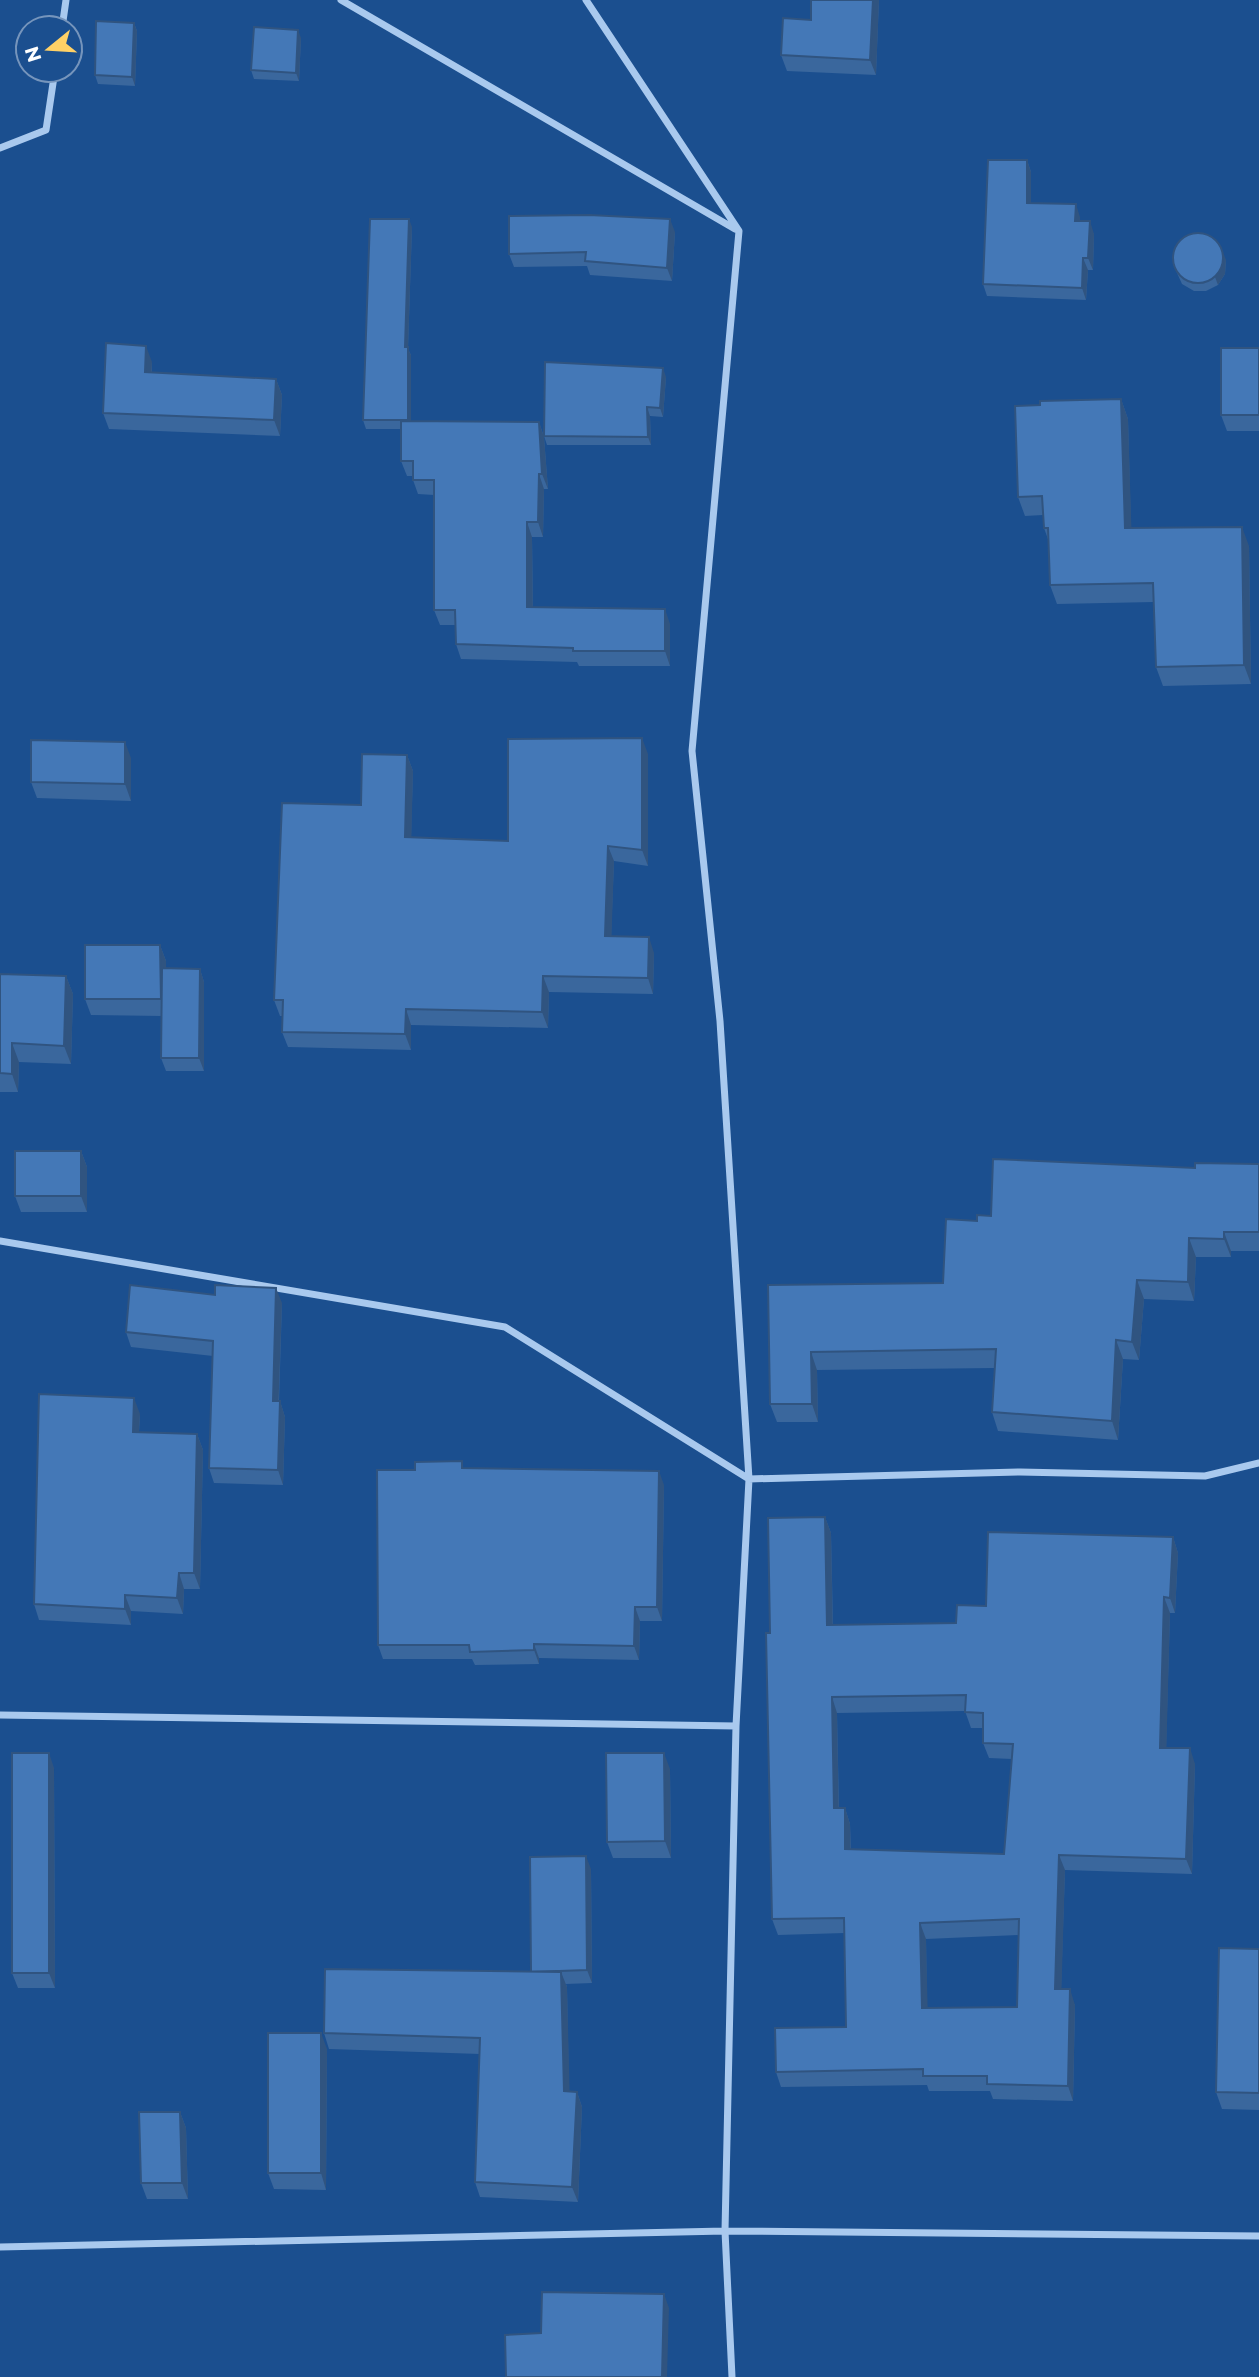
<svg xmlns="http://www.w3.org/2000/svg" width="1259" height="2377" viewBox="0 0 1259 2377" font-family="Montserrat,sans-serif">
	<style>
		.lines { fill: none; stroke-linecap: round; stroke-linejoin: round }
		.minor { stroke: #a9c9ee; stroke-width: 7 }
		.wall { fill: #3a679d; fill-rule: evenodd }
		.shaded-wall { fill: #305480 }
		.building { fill: #4478b7; stroke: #305480; stroke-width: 2; fill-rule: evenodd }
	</style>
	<rect width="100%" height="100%" fill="#1b4f8f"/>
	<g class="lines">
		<path class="minor" d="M341 0 735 229
			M586 0 739 231 692 751 720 1021 749 1479 736 1726 725 2231 732 2377
			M62 28 66 0
			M0 148 46 130 55 70
			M0 1241 505 1327 749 1479 1020 1472 1205 1476 1259 1463
			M0 1715 736 1726
			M0 2247 725 2231 1259 2236"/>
	</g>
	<path class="wall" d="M811 0H879L876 75 787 71 781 55 811 20Z
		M134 23 137 31 135 86 98 84 95 75Z
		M301 38 299 81 254 79 251 70Z
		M1027 160 1031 172V203L1080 217V221L1094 234 1093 270H1088L1086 300 987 296 983 284Z
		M412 227 408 349 411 355V421L539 422 544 437 548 489H544L543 537H532L533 607 670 624V666H579L577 662 461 659 456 644 455 625H440L434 610V495L418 494 413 480V476H407L401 461V429H366L363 420Z
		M675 232 672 281 590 275 587 266 514 267 509 254Z
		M1226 260 1225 274 1218 285 1206 291H1194L1182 284 1173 264Z
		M1259 348V431H1227L1221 415Z
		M152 362V372L276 379 282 395 280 436 109 429 103 413Z
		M666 377 663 417 650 416 651 445H547L544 436Z
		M1121 399 1128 419 1131 528 1249 546 1251 684 1163 686 1156 667 1154 602 1057 604 1050 585 1049 542 1044 528 1043 515 1025 516 1018 497 1040 405Z
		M648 754V866L614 861 611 937 654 953 653 994 549 992 548 1028 411 1025V1050L288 1047 282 1032 283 1016H280L274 1000 361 805 407 755 413 771 411 837 508 841Z
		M131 758V801L37 798 31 782Z
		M160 945 166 961V968L200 969 204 982V1071H166L161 1058 162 1016 91 1015 85 999Z
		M0 974 66 976 73 994 71 1064 19 1062 18 1092H0Z
		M81 1151 87 1167V1212H21L15 1196Z
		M1259 1164V1251H1231V1257H1196L1194 1301 1144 1299 1139 1360 1123 1359 1118 1440 998 1431 992 1412 995 1368 817 1370 818 1422H777L770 1404 768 1285 943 1283 977 1221 991 1216 1195 1168Z
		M282 1303 279 1401H280L285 1417 283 1485 214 1483 209 1468 213 1356 131 1347 126 1332Z
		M140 1414 139 1432 197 1434 203 1450 200 1589H184L183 1614 131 1611V1625L39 1620 34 1604Z
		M464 1468 664 1485 662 1621H640L639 1660 539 1658V1664L475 1665 472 1659H383L378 1645 415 1470Z
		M825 1517 831 1533 833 1625 956 1623 986 1606 1173 1537 1178 1553 1175 1613H1170L1166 1748 1195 1764 1192 1874 1065 1870 1061 1989 1075 2005 1073 2101 993 2099 990 2091H929L927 2085 781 2087 776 2072 846 2027 845 1933 778 1935 772 1919 770 1633ZM965 1711 971 1728H983V1743L989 1758 1012 1759 1004 1854 851 1850 850 1824 845 1808H839L837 1713ZM1019 1935 1017 2007 927 2008 926 1939Z
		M54 1768 55 1988H18L12 1973Z
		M670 1769 671 1858H613L607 1842Z
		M591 1869 592 1983 566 1984 567 1987 569 2092H577L582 2107 578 2202 480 2197 475 2182 480 2054 329 2049 324 2033 531 1972Z
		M1259 1949V2110L1222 2109 1216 2092Z
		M327 2049 326 2190 274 2189 268 2173Z
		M180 2112 186 2128 188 2199H147L141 2183Z"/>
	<path class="shaded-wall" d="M873 0H879L876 75 870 60Z
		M134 23 137 31 135 86 132 77Z
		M298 30 301 38 299 81 296 73Z
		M1027 160 1031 172V215L1027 203Z
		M1076 204 1080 217V233L1075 221Z
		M409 219 412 227 408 349 411 355V429L408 420 405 347Z
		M670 219 675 232 672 281 667 268Z
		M1090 221 1094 234 1093 270 1088 258Z
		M1223 252 1226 260 1225 274 1218 285 1215 277Z
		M1083 258 1088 270 1086 300 1082 288Z
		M146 346 152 362 151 388 145 372Z
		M663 368 666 377 663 417 660 408Z
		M276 379 282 395 280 436 274 420Z
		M1121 399 1128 419 1132 547 1125 528Z
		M647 407 650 416 651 445 648 437Z
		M539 422 544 437 548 489 542 474Z
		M539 474 544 489 543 537 538 522Z
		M527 522 532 537 533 622 527 607Z
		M1242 527 1249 546 1251 684 1244 665Z
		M665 609 670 624V666L665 651Z
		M642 738 648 754V866L642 850Z
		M125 742 131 758V801L125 784Z
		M407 755 413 771 411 853 405 837Z
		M608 846 614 861 611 952 605 936Z
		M649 937 654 953 653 994 648 978Z
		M160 945 166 961V1016L161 999Z
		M200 969 204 982V1071L199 1058Z
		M66 976 73 994 71 1064 64 1046Z
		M543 976 549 992 548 1028 542 1012Z
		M406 1009 411 1025V1050L405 1034Z
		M12 1043 19 1062 18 1092 12 1074Z
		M81 1151 87 1167V1212L81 1196Z
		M1224 1232 1231 1251V1257L1224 1239Z
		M1189 1238 1196 1257 1194 1301 1188 1282Z
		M1137 1280 1144 1299 1139 1360 1132 1342Z
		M276 1288 282 1303 278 1416 273 1401Z
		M1116 1340 1123 1359 1118 1440 1112 1421Z
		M811 1352 817 1370 818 1422 812 1404Z
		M134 1398 140 1414 138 1448 133 1432Z
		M280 1401 285 1417 283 1485 278 1470Z
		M197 1434 203 1450 200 1589 194 1573Z
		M659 1471 664 1485 662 1621 657 1607Z
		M825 1517 831 1533 833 1641 827 1625Z
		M1173 1537 1178 1553 1175 1613 1170 1598Z
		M179 1573 184 1589 183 1614 177 1598Z
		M125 1595 131 1611V1625L125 1609Z
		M1164 1597 1170 1613 1166 1763 1160 1748Z
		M635 1607 640 1621 639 1660 634 1646Z
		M534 1644 539 1658V1664L534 1650Z
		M832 1697 837 1713 839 1824 834 1808Z
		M1190 1748 1195 1764 1192 1874 1186 1859Z
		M49 1753 54 1768 55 1988 49 1973Z
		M664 1753 670 1769 671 1858 665 1841Z
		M845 1808 850 1824 851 1865 845 1849Z
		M1059 1855 1065 1870 1061 2005 1055 1989Z
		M586 1856 591 1869 592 1983 587 1970Z
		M920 1923 926 1939 928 2023 922 2008Z
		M561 1972 567 1987 570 2107 564 2091Z
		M1070 1989 1075 2005 1073 2101 1068 2086Z
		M321 2033 327 2049 326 2190 321 2173Z
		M577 2092 582 2107 578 2202 572 2187Z
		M180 2112 186 2128 188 2199 182 2183Z
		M664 2294 669 2308 667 2377H662Z"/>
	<path class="building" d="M811 0H873L870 60 781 55 783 18 811 20Z
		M96 21 134 23 132 77 95 75Z
		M254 27 298 30 296 73 251 70Z
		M988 160H1027V203L1076 204 1075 221H1090L1088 258H1083L1082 288 983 284Z
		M589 215 670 219 667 268 585 261 586 252 509 254V216Z
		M370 219H409L405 347H408V420H363Z
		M1173 258a25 25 0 1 1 50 0a25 25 0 1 1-50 0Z
		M106 343 146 346 145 372 276 379 274 420 103 413Z
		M1221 348H1259V415H1221Z
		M545 362 663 368 660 408 647 407 648 437 544 436Z
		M1121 399 1125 528 1242 527 1244 665 1156 667 1153 583 1050 585 1048 528H1044L1042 496 1018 497 1015 406 1040 405V401Z
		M401 421 539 422 542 474H539L538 522H527V607L665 609V651H573V648L456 644 455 610H434V480H413V461H401Z
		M642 738V850L608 846 605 936 649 937 648 978 543 976 542 1012 406 1009 405 1034 282 1032 283 1000H274L282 803 361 805 362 754 407 755 405 837 508 841V739Z
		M31 740 125 742V784L31 782Z
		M85 945H160L161 999H85Z
		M162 968 200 969 199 1058H161Z
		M0 974 66 976 64 1046 12 1043V1074L0 1073Z
		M15 1151H81V1196H15Z
		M993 1159 1195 1168V1163L1259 1164V1232H1224V1239L1189 1238 1188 1282 1137 1280 1132 1342 1116 1340 1112 1421 992 1412 996 1349 811 1352 812 1404H770L768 1285 943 1283 946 1219 977 1221V1215L991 1216Z
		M130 1285 215 1295V1285L276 1288 273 1401H280L278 1470 209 1468 213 1341 126 1332Z
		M39 1394 134 1398 133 1432 197 1434 194 1573H179L177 1598 125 1595V1609L34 1604Z
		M462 1461V1468L659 1471 657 1607H635L634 1646 534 1644V1650L470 1652 469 1645H378L377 1470H415V1462Z
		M825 1517 827 1625 956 1623 957 1605 986 1606 988 1532 1173 1537 1170 1598 1164 1597 1160 1748H1190L1186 1859 1059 1855 1055 1989H1070L1068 2086 987 2084V2076H923V2069L776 2072 775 2028 846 2027 844 1918 772 1919 766 1633H770L768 1518ZM966 1695 965 1712 983 1713V1743L1013 1744 1004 1854 845 1849V1808H834L832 1697ZM1019 1919 1017 2007 922 2008 920 1923Z
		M12 1753H49V1973H12Z
		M606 1753H664L665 1841 607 1842Z
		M586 1856 587 1970 531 1972 530 1857Z
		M1219 1948 1259 1949V2093L1216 2092Z
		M325 1969 561 1972 564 2091 577 2092 572 2187 475 2182 480 2038 324 2033Z
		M268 2033H321V2173H268Z
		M139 2112H180L182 2183H141Z
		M542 2292 664 2294 662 2377H506L505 2335 541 2333Z"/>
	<g transform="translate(49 49) rotate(252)"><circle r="33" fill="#1b4f8f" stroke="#7695bc" stroke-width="2"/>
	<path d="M0-5L12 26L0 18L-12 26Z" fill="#ffd166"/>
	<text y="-10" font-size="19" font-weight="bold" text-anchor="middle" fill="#ffffff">N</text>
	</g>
</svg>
